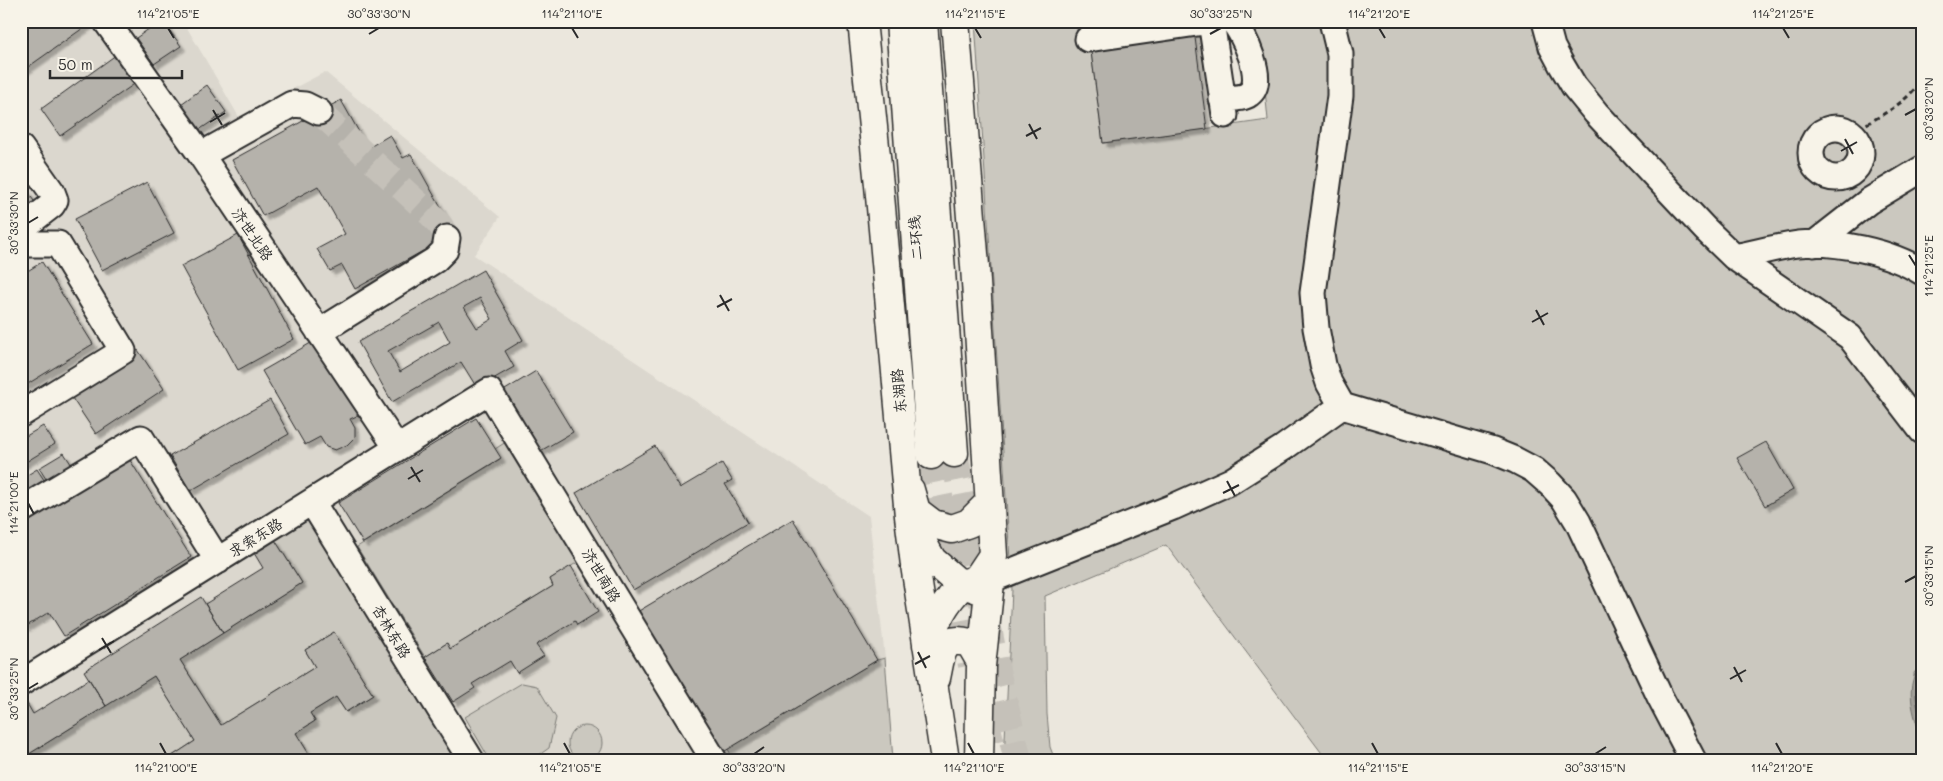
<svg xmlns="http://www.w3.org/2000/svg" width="1943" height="781" viewBox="0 0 1943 781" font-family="Mali,'LXGW WenKai TC',sans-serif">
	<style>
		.built { fill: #dbd7ce }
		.green { fill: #cbc8bf; stroke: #7b7a75 }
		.water { fill: #a29f98; stroke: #72716c }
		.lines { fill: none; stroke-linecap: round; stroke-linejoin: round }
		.shore { stroke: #5b5957; stroke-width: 1 }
		.building { fill: #b5b2ab; stroke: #2b2b2b; fill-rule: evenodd; filter: url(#shadow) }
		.minor-tunnel { stroke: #c5c1b9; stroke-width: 25; stroke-dasharray: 25 12; stroke-linecap: butt }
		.highway-tunnel { stroke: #c5c1b9; stroke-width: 28; stroke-dasharray: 28 14; stroke-linecap: butt }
		.minor-casing { stroke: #2b2b2b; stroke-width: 29 }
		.major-casing { stroke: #2b2b2b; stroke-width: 31 }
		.highway-casing { stroke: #2b2b2b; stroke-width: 31 }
		.path { stroke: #2b2b2b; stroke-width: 3; stroke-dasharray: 5 4; stroke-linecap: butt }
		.minor { stroke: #f7f3e8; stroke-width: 25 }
		.major { stroke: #f7f3e8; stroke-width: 28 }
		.highway { stroke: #f7f3e8; stroke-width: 28 }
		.ticks { fill: none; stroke: #2b2b2b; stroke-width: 2 }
		.labels { text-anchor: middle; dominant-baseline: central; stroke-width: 4.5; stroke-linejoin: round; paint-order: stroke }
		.street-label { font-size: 15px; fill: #2b2b2b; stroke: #f7f3e8 }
		.neatline { fill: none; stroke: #2b2b2b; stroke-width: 2 }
		.ticks-label { font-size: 12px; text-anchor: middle; fill: #2b2b2b }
	</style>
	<defs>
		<filter id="shadow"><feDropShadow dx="4.5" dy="4.5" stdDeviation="1" flood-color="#0004"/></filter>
	</defs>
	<rect width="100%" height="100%" fill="#ebe7dd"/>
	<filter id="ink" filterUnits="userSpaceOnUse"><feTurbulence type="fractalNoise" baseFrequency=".02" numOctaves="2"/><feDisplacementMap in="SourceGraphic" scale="10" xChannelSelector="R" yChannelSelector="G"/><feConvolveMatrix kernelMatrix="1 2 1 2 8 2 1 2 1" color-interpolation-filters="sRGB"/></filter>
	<g filter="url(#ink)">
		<path class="built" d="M21 21H183L239 117 325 72 500 217 474 255 869 516 885 658 893 760H21Z"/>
		<path class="green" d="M975 21H1076L1079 46 1090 44 1103 143 1268 120 1263 70 1241 21H1922V663L1914 673 1917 724 1922 739V760H1327L1166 545 1045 596 1047 714 1050 747 1055 760H1004L1012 590Z
			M509 440 583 559 550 579 553 586 450 649 447 643 425 657 357 547 500 459 495 449Z
			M314 516 462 760H301L309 754 296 733 315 721 310 713 336 697 346 712 373 695 334 632 305 650 315 667 221 725 180 660 302 583 275 540Z
			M885 658 893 760H734L728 749 877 660Z
			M154 676 195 741 166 760H21V743L29 754Z
			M522 683 537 686 556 718 549 748 532 760H490L465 717Z
			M568 743a17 17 0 1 1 34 0a17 17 0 1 1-34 0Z"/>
		<path class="water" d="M1922 663V739C1913 714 1903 685 1922 663Z"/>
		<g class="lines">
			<path class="shore" d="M1922 671C1911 686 1917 708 1922 724"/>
		</g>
		<path class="building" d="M34 21H93L21 72V30Z
			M160 21H163L181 46 154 64 136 38Z
			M1094 21H1120L1094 25Z
			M1194 30 1207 129 1103 143 1090 44Z
			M120 52 140 80 60 136 41 109Z
			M207 85 226 112 199 130 181 104Z
			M341 100 368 148 390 135 403 158 411 154 455 233 355 289 342 265 330 271 317 249 345 234 318 186 263 216 232 160Z
			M147 182 174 233 102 270 75 219Z
			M21 183 39 208 21 221Z
			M238 235 294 339 238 370 181 266Z
			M42 262 93 344 21 388V275Z
			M483 270 523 340 505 351 514 367 477 388 461 362 392 402 358 342ZM480 298 492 319 477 328 464 307ZM439 322 450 342 400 372 388 351Z
			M316 340 359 415 350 419 355 428V437L347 445 335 450 326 447 320 437 305 445 262 371Z
			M138 350 164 389 96 434 70 395Z
			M536 371 573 432 537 453 500 393Z
			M270 400 289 434 190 491 170 456Z
			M476 418 501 458 363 543 338 503Z
			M43 426 55 444 21 465V439Z
			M1766 442 1793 490 1765 506 1737 458Z
			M655 446 680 488 722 463 732 480 725 484 748 522 633 590 576 493Z
			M64 453 73 467 48 482 39 468Z
			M128 457 191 557 64 636 49 612 25 627 21 620V523Z
			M37 469 46 483 21 498V479Z
			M793 519 877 660 720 754 637 612Z
			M275 540 302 583 223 633 205 604 263 568 254 553Z
			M571 566 598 612 577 625 575 621 536 645 544 656 517 673 510 661 472 684 475 688 453 702 425 657 447 643 450 649 553 586 550 579Z
			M201 597 223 633 180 660 221 725 315 667 305 650 334 632 373 695 346 712 336 697 310 713 315 721 296 733 309 754 301 760H166L195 741 154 676 106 706 84 671Z
			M89 679 106 706 29 754 21 743V703L25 700 33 714Z"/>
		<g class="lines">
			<path class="minor-tunnel" d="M319 112 431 215 441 226 447 238"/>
			<path class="highway-tunnel" d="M954 453 997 675 1018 760
				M931 455 972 665
				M984 716 995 760"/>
			<defs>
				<path id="minor" d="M106 21 201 155 397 448
					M1211 21 1225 115
					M1332 21 1340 54V96L1313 293 1316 328 1323 365 1329 383 1342 406 1493 451 1515 460 1534 470 1550 484 1564 499 1578 522 1660 697 1693 760
					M1545 21 1552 47 1561 64 1574 86 1596 113 1705 229 1734 257 1850 337 1922 431
					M1088 39 1211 21
					M1222 99C1230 98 1243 99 1249 94 1267 81 1243 33 1233 21
					M1811 153a25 25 0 1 1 50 0a25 25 0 1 1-50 0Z
					M21 148 52 192 55 200 52 205 21 229
					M201 155 292 104 305 105 319 112
					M1814 244 1869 201 1922 169
					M1734 257C1755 253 1777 247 1798 244 1835 240 1891 252 1922 272
					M319 332 435 260 445 250 447 238
					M21 414 123 351 58 244H26
					M312 502 471 760
					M21 510 141 438 218 561
					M990 580 1173 507 1231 481 1283 448 1342 406
					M21 683 489 391 714 760"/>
				<path id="major" d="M862 21 879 185 909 516 915 565 945 760
					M955 21 975 266 993 555 981 666 979 760
					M910 490 916 511 933 524 952 529 969 523 990 502
					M915 529 932 560 955 580 963 584 977 579 993 555
					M927 645C936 620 944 603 963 584L978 589
					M936 678C941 656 940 634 970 643L981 662"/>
				<path id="highway" d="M900 21 931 455
					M923 21 954 453"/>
			</defs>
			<use href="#minor" class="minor-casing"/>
			<use href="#major" class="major-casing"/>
			<use href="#highway" class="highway-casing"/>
			<path class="path" d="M1851 133C1877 117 1905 106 1922 79"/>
			<use href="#minor" class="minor"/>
			<use href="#major" class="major"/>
			<use href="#highway" class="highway"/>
		</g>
	</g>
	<path class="ticks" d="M168 28 174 38M572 28 578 38M975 28 981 38M1379 28 1385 38M1783 28 1789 38M369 34 379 28M1210 34 1221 28M213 110 222 125M1905 115 1916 109M210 122 225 113M1029 124 1037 139M1026 136 1041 128M1845 139 1853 154M1841 151 1857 142M28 223 38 217M1909 255 1916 266M720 295 729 311M717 307 732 299M1536 310 1544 325M1532 322 1548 313M411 467 420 482M408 479 423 470M1227 481 1235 496M1223 493 1239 485M28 503 34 514M1905 582 1916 576M102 638 111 653M99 650 114 641M918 652 926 668M915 664 930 656M1734 667 1742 682M1730 679 1746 670M28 689 38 683M160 743 166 754M564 743 570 754M968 743 974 754M1372 743 1378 754M1776 743 1782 754M754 754 764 747M1595 754 1606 747"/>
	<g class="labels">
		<g class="street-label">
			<text transform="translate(253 234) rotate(56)">济世北路</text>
			<text transform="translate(915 238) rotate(-94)">二环线</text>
			<text transform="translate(898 391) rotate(-95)">东湖路</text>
			<text transform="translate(255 537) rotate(-32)">求索东路</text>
			<text transform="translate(602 575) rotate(59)">济世南路</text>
			<text transform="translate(392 631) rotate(59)">杏林东路</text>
		</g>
	</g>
	<rect width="1943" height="781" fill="none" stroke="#f7f3e8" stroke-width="55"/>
	<path d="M50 70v8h132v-8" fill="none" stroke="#2b2b2b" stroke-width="2.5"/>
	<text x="58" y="70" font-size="15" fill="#2b2b2b" stroke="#f7f3e8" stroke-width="4" paint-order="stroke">50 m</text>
	<rect x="28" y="28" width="1888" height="726" class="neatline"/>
	<g class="ticks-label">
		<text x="168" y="18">114°21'05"E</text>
		<text x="379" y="18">30°33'30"N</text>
		<text x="572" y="18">114°21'10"E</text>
		<text x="975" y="18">114°21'15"E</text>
		<text x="1221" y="18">30°33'25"N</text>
		<text x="1379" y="18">114°21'20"E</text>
		<text x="1783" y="18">114°21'25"E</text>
		<text transform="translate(1929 109) rotate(-90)" y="4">30°33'20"N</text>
		<text transform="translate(14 223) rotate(-90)" y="4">30°33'30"N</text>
		<text transform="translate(1929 266) rotate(-90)" y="4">114°21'25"E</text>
		<text transform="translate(14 503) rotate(-90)" y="4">114°21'00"E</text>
		<text transform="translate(1929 576) rotate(-90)" y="4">30°33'15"N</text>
		<text transform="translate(14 689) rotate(-90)" y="4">30°33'25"N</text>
		<text x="166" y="772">114°21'00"E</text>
		<text x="570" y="772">114°21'05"E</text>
		<text x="754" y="772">30°33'20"N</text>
		<text x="974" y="772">114°21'10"E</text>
		<text x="1378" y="772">114°21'15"E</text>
		<text x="1595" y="772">30°33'15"N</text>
		<text x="1782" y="772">114°21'20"E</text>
	</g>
</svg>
